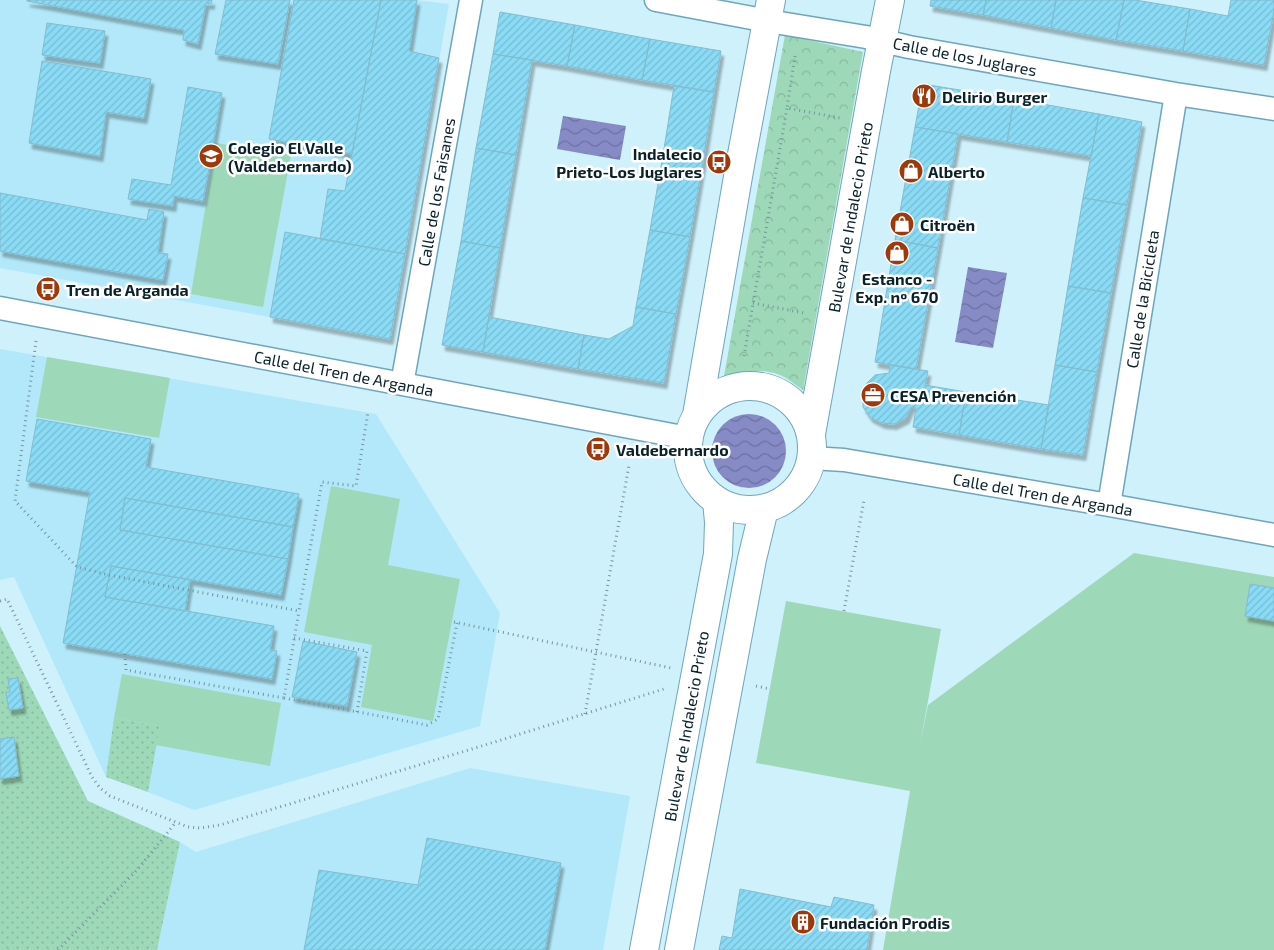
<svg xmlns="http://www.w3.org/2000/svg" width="1274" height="950" viewBox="0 0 1274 950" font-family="'Exo 2',sans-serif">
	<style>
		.built { fill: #b2e8f9 }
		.grass { fill: url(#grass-dots) }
		.forest { fill: url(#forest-crowns) }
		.pitch { fill: #9dd8b8 }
		.water { fill: url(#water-waves) }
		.building { fill: url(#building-hatch); stroke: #82bccf; filter: url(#shadow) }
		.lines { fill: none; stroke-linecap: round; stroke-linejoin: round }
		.street-casing { stroke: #6da6b9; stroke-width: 25 }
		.secondary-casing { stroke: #6da6b9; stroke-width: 30 }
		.path { stroke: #76949e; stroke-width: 3; stroke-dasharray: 1 4; stroke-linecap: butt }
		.street { stroke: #fff; stroke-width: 22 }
		.secondary { stroke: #fff; stroke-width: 28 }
		.labels { text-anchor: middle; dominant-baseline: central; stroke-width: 5; stroke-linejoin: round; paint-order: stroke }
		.street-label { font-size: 16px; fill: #092128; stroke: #fff }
		.poi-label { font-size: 16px; font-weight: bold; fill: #092128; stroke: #fff; text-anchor: start }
	</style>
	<defs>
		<pattern id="grass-dots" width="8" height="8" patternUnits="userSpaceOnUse" patternTransform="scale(1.25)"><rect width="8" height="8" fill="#9dd8b8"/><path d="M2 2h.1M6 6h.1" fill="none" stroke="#86b99e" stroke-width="1.8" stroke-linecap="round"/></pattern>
		<pattern id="forest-crowns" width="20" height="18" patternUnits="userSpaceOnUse" patternTransform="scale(1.25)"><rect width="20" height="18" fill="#9dd8b8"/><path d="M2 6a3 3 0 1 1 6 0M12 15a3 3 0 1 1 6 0" fill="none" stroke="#86b99e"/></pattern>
		<pattern id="water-waves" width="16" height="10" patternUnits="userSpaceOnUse" patternTransform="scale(1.25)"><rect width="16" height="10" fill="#868bc5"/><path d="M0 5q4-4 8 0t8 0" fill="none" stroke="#6c71a0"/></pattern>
		<pattern id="building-hatch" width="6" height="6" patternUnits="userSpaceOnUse" patternTransform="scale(1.25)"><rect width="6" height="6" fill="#8adbf5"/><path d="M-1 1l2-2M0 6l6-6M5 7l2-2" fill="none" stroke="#76bcd2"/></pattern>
		<filter id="shadow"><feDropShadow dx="3" dy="5.5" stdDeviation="1" flood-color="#0004"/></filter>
	</defs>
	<rect width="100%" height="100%" fill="#cef1fc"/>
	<path class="built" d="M0 0H416L449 4 390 339 0 268Z
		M0 349 376 414 500 613 480 726 194 810 148 792 106 777 14 577 0 580Z
		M470 768 630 796 603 950H157L180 842 196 852Z"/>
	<path class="grass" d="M0 626 88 801 180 842 157 950H0Z
		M114 718 160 726 148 792 106 777Z"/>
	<path class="forest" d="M785 35 863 52 803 390C797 386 792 382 786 378 767 367 745 371 724 376Z"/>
	<path class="pitch" d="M216 143 291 155 263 307 191 294Z
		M47 357 170 378 159 438 36 417Z
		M331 486 400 499 388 565 460 579 433 721 361 707 372 645 304 632Z
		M1134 553 1274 577V950H883L910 791 756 763 786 601 941 629 920 745 928 705Z
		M122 674 281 703 270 766 156 745 160 726 114 718Z"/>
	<path class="water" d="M563 116 626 126 620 160 557 149Z
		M968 267 1007 273 993 348 955 342Z
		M712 451a37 37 0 1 1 74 0a37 37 0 1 1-74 0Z"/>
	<path class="building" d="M27 0H212L211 4 206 3 198 44 183 40 184 30 27 1Z
		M226 0H290L278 64 215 54Z
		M294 0H381L352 154 269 139Z
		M381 0H417L409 51 439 58 405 254 320 239 328 189 345 191Z
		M931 0H986L983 15 930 6Z
		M986 0H1056L1051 28 983 15Z
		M1056 0H1124L1116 40 1051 28Z
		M1124 0H1135L1190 9 1183 51 1116 40Z
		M1231 0H1274V10L1264 65 1183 51 1190 9 1228 16Z
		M500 12 575 25 567 66 493 54Z
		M47 23 105 31 100 63 42 55Z
		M575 25 650 39 642 80 567 66Z
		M650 39 721 51 714 92 642 80Z
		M493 54 532 60 516 155 476 148Z
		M42 61 151 79 144 118 106 112 100 156 29 143Z
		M923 84 1014 99 1007 142 915 127Z
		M674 86 714 92 703 161 663 155Z
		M188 87 222 93 203 201 174 196 173 206 128 199 132 179 171 185Z
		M1014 99 1099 114 1091 156 1007 142Z
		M1099 114 1142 122 1127 205 1083 198Z
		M915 127 958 134 938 248 895 240Z
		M476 148 516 155 500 248 461 241Z
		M663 155 703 161 690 237 650 230Z
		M0 193 147 220 149 209 164 212 158 253 168 254 163 280 0 251Z
		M1083 198 1127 205 1111 293 1068 286Z
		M650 230 690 237 676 314 636 307Z
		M285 232 405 254 390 339 270 317Z
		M895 240 938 248 916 369 875 362Z
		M461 241 500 248 483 352 442 345Z
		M1068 286 1111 293 1097 372 1055 365Z
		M636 307 676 314 664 383 578 369 584 335 609 339 633 326Z
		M489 317 584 335 578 369 483 352Z
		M890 365 928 371 925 385 966 392 959 435 913 427 916 408 911 407 906 418 894 424 882 423 870 417 863 407V395L867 383 875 375 889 373Z
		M1055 365 1097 372 1083 455 1041 449Z
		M966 392 1049 405 1041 449 959 435Z
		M37 419 151 439 146 467 299 494 293 527 125 498 120 530 288 559 281 595 111 566 105 597 274 626 270 650 277 651 272 679 63 643 90 492 26 481Z
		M125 498 293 527 288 559 120 530Z
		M111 566 190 580 185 611 105 597Z
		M1250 584 1274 588V621L1245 616Z
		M303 641 357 652 347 706 292 697Z
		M18 678 23 708 9 710 6 692H10L8 679Z
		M14 737 19 776 0 779V739Z
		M427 838 561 863 545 950H304L319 870 418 885Z
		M740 889 831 907 834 897 874 905 867 950H719L722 936 732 938Z"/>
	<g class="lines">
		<defs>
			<path id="street" d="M656 0 768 21 866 37 909 47 1176 94 1274 109
				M0 308 688 438
				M402 384 471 0
				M811 458 844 460 1109 505 1274 535
				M1109 505 1176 94"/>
			<path id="secondary" d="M688 448a62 62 0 1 1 124 0a62 62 0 1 1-124 0Z
				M697 415 740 165 771 0
				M811 434 876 71 890 0
				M644 950 718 554 719 522 717 501
				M679 950 752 559 764 509"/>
		</defs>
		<use href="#street" class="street-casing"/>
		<use href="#secondary" class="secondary-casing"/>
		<path class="path" d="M795 56 787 108 840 118 839 121
			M753 303 804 313
			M36 341 15 501 77 567 109 575 299 611 322 482 356 486 368 412
			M744 356 787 108
			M0 601 7 599 92 777 100 788 110 796 188 827 200 828 220 825 485 745 667 688
			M844 611 864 500
			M454 622 671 668
			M294 638 367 651 357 712
			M125 654 126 670 284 698 299 611
			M756 686 770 689
			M284 698 427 725 438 719 457 623
			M585 714 629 465
			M58 950 138 869 176 822"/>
		<use href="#street" class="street"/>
		<use href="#secondary" class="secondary"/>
	</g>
	<defs>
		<symbol id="restaurant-disc" viewBox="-11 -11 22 22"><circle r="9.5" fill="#9e390b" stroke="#fff"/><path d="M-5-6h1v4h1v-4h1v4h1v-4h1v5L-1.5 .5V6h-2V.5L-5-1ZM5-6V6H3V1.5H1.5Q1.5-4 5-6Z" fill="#fff"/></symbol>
		<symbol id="school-disc" viewBox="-11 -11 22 22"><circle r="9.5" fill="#9e390b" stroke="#fff"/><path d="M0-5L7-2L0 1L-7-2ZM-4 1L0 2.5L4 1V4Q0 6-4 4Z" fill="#fff"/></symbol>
		<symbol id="bus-disc" viewBox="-11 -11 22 22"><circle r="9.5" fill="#9e390b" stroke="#fff"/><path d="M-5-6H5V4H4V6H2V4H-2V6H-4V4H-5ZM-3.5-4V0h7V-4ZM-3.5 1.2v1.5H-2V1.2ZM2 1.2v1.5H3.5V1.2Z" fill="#fff"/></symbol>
		<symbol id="shop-disc" viewBox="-11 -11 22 22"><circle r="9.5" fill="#9e390b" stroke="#fff"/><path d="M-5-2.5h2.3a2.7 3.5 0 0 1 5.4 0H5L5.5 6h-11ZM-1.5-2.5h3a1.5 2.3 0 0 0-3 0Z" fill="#fff"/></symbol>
		<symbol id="office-disc" viewBox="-11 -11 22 22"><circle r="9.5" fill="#9e390b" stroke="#fff"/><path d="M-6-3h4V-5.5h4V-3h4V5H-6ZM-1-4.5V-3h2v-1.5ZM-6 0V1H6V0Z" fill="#fff"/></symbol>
		<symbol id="building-disc" viewBox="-11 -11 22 22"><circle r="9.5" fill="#9e390b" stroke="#fff"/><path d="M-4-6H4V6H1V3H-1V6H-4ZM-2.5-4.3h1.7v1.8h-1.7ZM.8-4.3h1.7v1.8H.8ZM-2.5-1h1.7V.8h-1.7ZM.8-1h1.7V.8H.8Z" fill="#fff"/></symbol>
	</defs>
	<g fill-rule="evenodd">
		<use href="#restaurant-disc" x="910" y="82" width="28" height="28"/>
		<use href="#school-disc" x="197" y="142" width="28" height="28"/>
		<use href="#bus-disc" x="705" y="148" width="28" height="28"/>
		<use href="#shop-disc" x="897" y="157" width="28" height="28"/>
		<use href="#shop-disc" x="888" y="210" width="28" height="28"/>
		<use href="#shop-disc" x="883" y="239" width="28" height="28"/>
		<use href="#bus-disc" x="34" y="275" width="28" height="28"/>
		<use href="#office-disc" x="859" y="381" width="28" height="28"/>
		<use href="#bus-disc" x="584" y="435" width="28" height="28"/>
		<use href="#building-disc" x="789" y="908" width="28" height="28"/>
	</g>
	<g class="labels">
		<g class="street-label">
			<text transform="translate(965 56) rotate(11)">Calle de los Juglares</text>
			<text transform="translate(436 192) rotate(-80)">Calle de los Faisanes</text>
			<text transform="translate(850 217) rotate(-80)">Bulevar de Indalecio Prieto</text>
			<text transform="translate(1142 299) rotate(-81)">Calle de la Bicicleta</text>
			<text transform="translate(344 373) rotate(11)">Calle del Tren de Arganda</text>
			<text transform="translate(1043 494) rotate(10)">Calle del Tren de Arganda</text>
			<text transform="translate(686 726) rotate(-80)">Bulevar de Indalecio Prieto</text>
		</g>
		<g class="poi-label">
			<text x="942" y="96">Delirio Burger</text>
			<text x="228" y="147">Colegio El Valle<tspan x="228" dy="18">(Valdebernardo)</tspan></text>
			<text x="702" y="153" text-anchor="end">Indalecio<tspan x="702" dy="18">Prieto-Los Juglares</tspan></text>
			<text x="928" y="171">Alberto</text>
			<text x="920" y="224">Citroën</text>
			<text x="897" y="278" text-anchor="middle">Estanco -<tspan x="897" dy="18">Exp. nº 670</tspan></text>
			<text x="66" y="289">Tren de Arganda</text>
			<text x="890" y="395">CESA Prevención</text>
			<text x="616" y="449">Valdebernardo</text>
			<text x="820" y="922">Fundación Prodis</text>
		</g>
	</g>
</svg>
